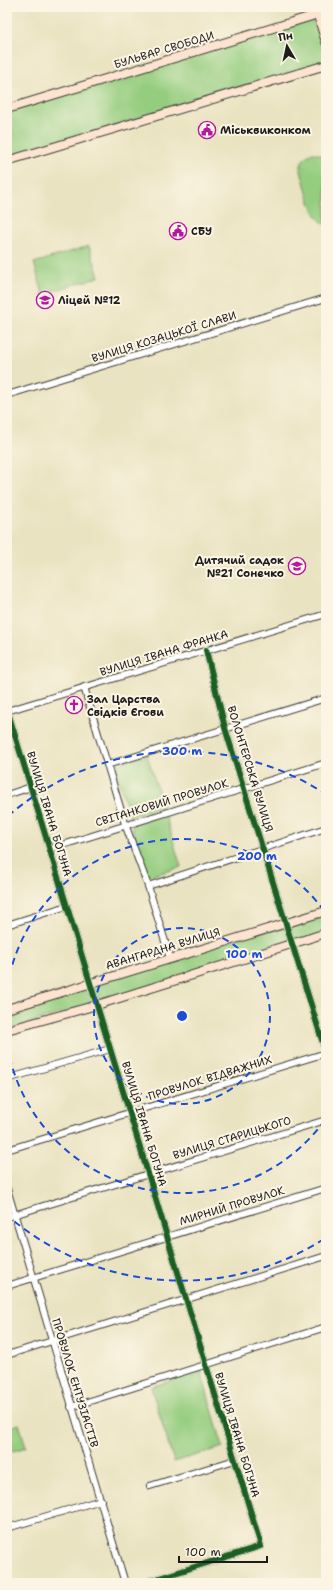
<svg xmlns="http://www.w3.org/2000/svg" width="333" height="1590" viewBox="0 0 333 1590" font-family="'Shantell Sans',sans-serif">
	<style>
		.green { fill: #95cd7f; stroke: #58744e }
		.lines { fill: none; stroke-linecap: round; stroke-linejoin: round }
		.street-casing { stroke: #3b3a35; stroke-width: 8 }
		.secondary-casing { stroke: #3b3a35; stroke-width: 10 }
		.street { stroke: #fff; stroke-width: 6 }
		.secondary { stroke: #fde4d1; stroke-width: 8 }
		.cycleway-casing { stroke: #fcf5e5; stroke-width: 8 }
		.cycleway { stroke: #1b5e20; stroke-width: 6 }
		.ring { fill: none; stroke: #1d4ed8; stroke-width: 2; stroke-dasharray: 7 5 }
		.labels { text-anchor: middle; dominant-baseline: central; stroke-width: 4; stroke-linejoin: round; paint-order: stroke }
		.street-label { font-size: 11px; fill: #1c1c1c; stroke: #fcf5e5 }
		.poi-label { font-size: 11px; font-weight: bold; fill: #1c1c1c; stroke: #fcf5e5; text-anchor: start }
		.centre { fill: #1d4ed8; stroke: #fcf5e5; stroke-width: 2 }
		.ring-label { font-size: 12px; text-anchor: middle; font-weight: bold; fill: #1d4ed8; stroke: #fcf5e5; stroke-width: 4; stroke-linejoin: round; paint-order: stroke }
	</style>
	<rect width="100%" height="100%" fill="#fcf5e5"/>
	<filter id="ink" filterUnits="userSpaceOnUse"><feTurbulence type="fractalNoise" baseFrequency=".025" numOctaves="2"/><feDisplacementMap in="SourceGraphic" scale="8" xChannelSelector="R" yChannelSelector="G"/><feConvolveMatrix kernelMatrix="1 2 1 2 8 2 1 2 1" color-interpolation-filters="sRGB"/></filter>
	<filter id="wash" filterUnits="userSpaceOnUse"><feTurbulence type="fractalNoise" baseFrequency=".012" numOctaves="4" result="noise"/><feDisplacementMap in="SourceGraphic" scale="16" xChannelSelector="R" yChannelSelector="G"/><feGaussianBlur stdDeviation="0.9" result="paint"/><feColorMatrix in="noise" values="0 0 0 0 0 0 0 0 0 0 0 0 0 0 0 0 0 1.4 0 .05"/><feComposite in="paint" operator="in"/></filter>
	<g filter="url(#wash)">
		<rect width="100%" height="100%" fill="#eae3c1"/>
		<g class="green">
			<polygon points="310,20 315,24 326,59 322,63 7,158 7,112"/>
			<path d="M 313,153 L 322,155 L 326,158 L 326,224 C 311,219 306,186 301,171 C 300,162 304,156 313,153 Z"/>
			<polygon points="89,246 99,277 43,294 34,263"/>
			<polygon points="147,755 163,806 130,817 114,765"/>
			<polygon points="165,814 181,867 147,877 131,824"/>
			<polygon points="326,911 326,933 7,1030 7,1009"/>
			<polygon points="201,1371 223,1447 174,1462 151,1387"/>
			<polygon points="19,1424 26,1447 7,1453 7,1428"/>
		</g>
	</g>
	<g filter="url(#ink)">
		<g class="lines">
			<defs>
				<g id="street">
					<polyline points="7,395 326,298"/>
					<polyline points="206,650 225,728 326,1053"/>
					<polyline points="84,687 125,824 148,886 170,958"/>
					<polyline points="7,709 261,1546 143,1583"/>
					<polyline points="7,711 326,614"/>
					<polyline points="107,765 326,698"/>
					<polyline points="7,795 31,787"/>
					<polyline points="50,849 326,763"/>
					<polyline points="148,886 326,828"/>
					<polyline points="7,925 67,906"/>
					<polyline points="7,1079 110,1049"/>
					<polyline points="7,1150 326,1053"/>
					<polyline points="7,1189 125,1583"/>
					<polyline points="7,1217 326,1120"/>
					<polyline points="7,1286 326,1188"/>
					<polyline points="7,1355 326,1256"/>
					<polyline points="71,1407 326,1327"/>
					<polyline points="150,1486 235,1460"/>
					<polyline points="7,1528 101,1500"/>
				</g>
				<g id="secondary">
					<polyline points="316,9 326,42"/>
					<polyline points="7,109 312,16 317,11 326,9"/>
					<polyline points="7,161 326,65"/>
					<polyline points="7,1009 326,911"/>
					<polyline points="7,1030 97,1005 326,933"/>
				</g>
			</defs>
			<use href="#street" class="street-casing"/>
			<use href="#secondary" class="secondary-casing"/>
			<use href="#street" class="street"/>
			<use href="#secondary" class="secondary"/>
			<defs>
				<g id="cycleway">
					<polyline points="206,650 225,728 326,1053"/>
					<polyline points="7,709 261,1546 143,1583"/>
				</g>
			</defs>
			<use href="#cycleway" class="cycleway-casing"/>
			<use href="#cycleway" class="cycleway"/>
		</g>
	</g>
	<g class="ring">
		<circle cx="182" cy="1016" r="88"/>
		<path d="M325 1120A177 177 0 0 1 7 1044M7 988A177 177 0 0 1 325 912"/>
		<path d="M324 1239A265 265 0 0 1 8 1216M8 816A265 265 0 0 1 324 793"/>
	</g>
	<defs>
		<symbol id="civic-ring" viewBox="-11 -11 22 22"><circle r="9.5" fill="#fcf5e5" stroke="#b5179e" stroke-width="1.5"/><path d="M-.6-6.5H3V-4.5H.6V-3L4-1V1h2V6H-6V1h2V-1L-.6-3ZM-1.2 2.5V6h2.4V2.5Z" fill="#b5179e"/></symbol>
		<symbol id="school-ring" viewBox="-11 -11 22 22"><circle r="9.5" fill="#fcf5e5" stroke="#b5179e" stroke-width="1.5"/><path d="M0-5L7-2L0 1L-7-2ZM-4 1L0 2.5L4 1V4Q0 6-4 4Z" fill="#b5179e"/></symbol>
		<symbol id="church-ring" viewBox="-11 -11 22 22"><circle r="9.5" fill="#fcf5e5" stroke="#b5179e" stroke-width="1.5"/><path d="M-1.2-6h2.4v3.5h3.3v2.4h-3.3V6h-2.4V-.1h-3.3v-2.4h3.3Z" fill="#b5179e"/></symbol>
	</defs>
	<g fill-rule="evenodd">
		<use href="#civic-ring" x="197" y="120" width="20" height="20"/>
		<use href="#civic-ring" x="168" y="221" width="20" height="20"/>
		<use href="#school-ring" x="35" y="290" width="20" height="20"/>
		<use href="#school-ring" x="287" y="556" width="20" height="20"/>
		<use href="#church-ring" x="64" y="695" width="20" height="20"/>
	</g>
	<g class="labels">
		<g class="street-label">
			<text transform="translate(164 50) rotate(-17)">БУЛЬВАР СВОБОДИ</text>
			<text transform="translate(164 337) rotate(-17)">ВУЛИЦЯ КОЗАЦЬКОЇ СЛАВИ</text>
			<text transform="translate(164 653) rotate(-17)">ВУЛИЦЯ ІВАНА ФРАНКА</text>
			<text transform="translate(250 769) rotate(73)">ВОЛОНТЕРСЬКА ВУЛИЦЯ</text>
			<text transform="translate(162 803) rotate(-17)">СВІТАНКОВИЙ ПРОВУЛОК</text>
			<text transform="translate(49 814) rotate(73)">ВУЛИЦЯ ІВАНА БОГУНА</text>
			<text transform="translate(163 949) rotate(-17)">АВАНГАРДНА ВУЛИЦЯ</text>
			<text transform="translate(210 1078) rotate(-17)">ПРОВУЛОК ВІДВАЖНИХ</text>
			<text transform="translate(144 1124) rotate(73)">ВУЛИЦЯ ІВАНА БОГУНА</text>
			<text transform="translate(232 1138) rotate(-17)">ВУЛИЦЯ СТАРИЦЬКОГО</text>
			<text transform="translate(232 1206) rotate(-17)">МИРНИЙ ПРОВУЛОК</text>
			<text transform="translate(75 1383) rotate(73)">ПРОВУЛОК ЕНТУЗІАСТІВ</text>
			<text transform="translate(237 1435) rotate(73)">ВУЛИЦЯ ІВАНА БОГУНА</text>
		</g>
		<g class="poi-label">
			<text x="220" y="130">Міськвиконком</text>
			<text x="191" y="231">СБУ</text>
			<text x="58" y="300">Ліцей №12</text>
			<text x="284" y="560" text-anchor="end">Дитячий садок<tspan x="284" dy="13">№21 Сонечко</tspan></text>
			<text x="87" y="699">Зал Царства<tspan x="87" dy="13">Свідків Єгови</tspan></text>
		</g>
	</g>
	<circle cx="182" cy="1016" r="6" class="centre"/>
	<g class="ring-label">
		<text x="182" y="755">300 m</text>
		<text x="257" y="860">200 m</text>
		<text x="244" y="958">100 m</text>
	</g>
	<rect width="333" height="1590" fill="none" stroke="#fcf5e5" stroke-width="24"/>
	<g transform="translate(287 46) rotate(351)" stroke="#fcf5e5" stroke-width="3" paint-order="stroke">
	<path d="M0-3L7 15L0 10L-7 15Z" fill="#1c1c1c"/>
	<text y="-6" font-size="11" font-weight="bold" text-anchor="middle" fill="#1c1c1c">Пн</text>
	</g>
	<path d="M179 1556v6h88v-6" fill="none" stroke="#1c1c1c" stroke-width="2"/>
	<text x="185" y="1556" font-size="12" fill="#1c1c1c" stroke="#fcf5e5" stroke-width="3" paint-order="stroke">100 m</text>
</svg>
